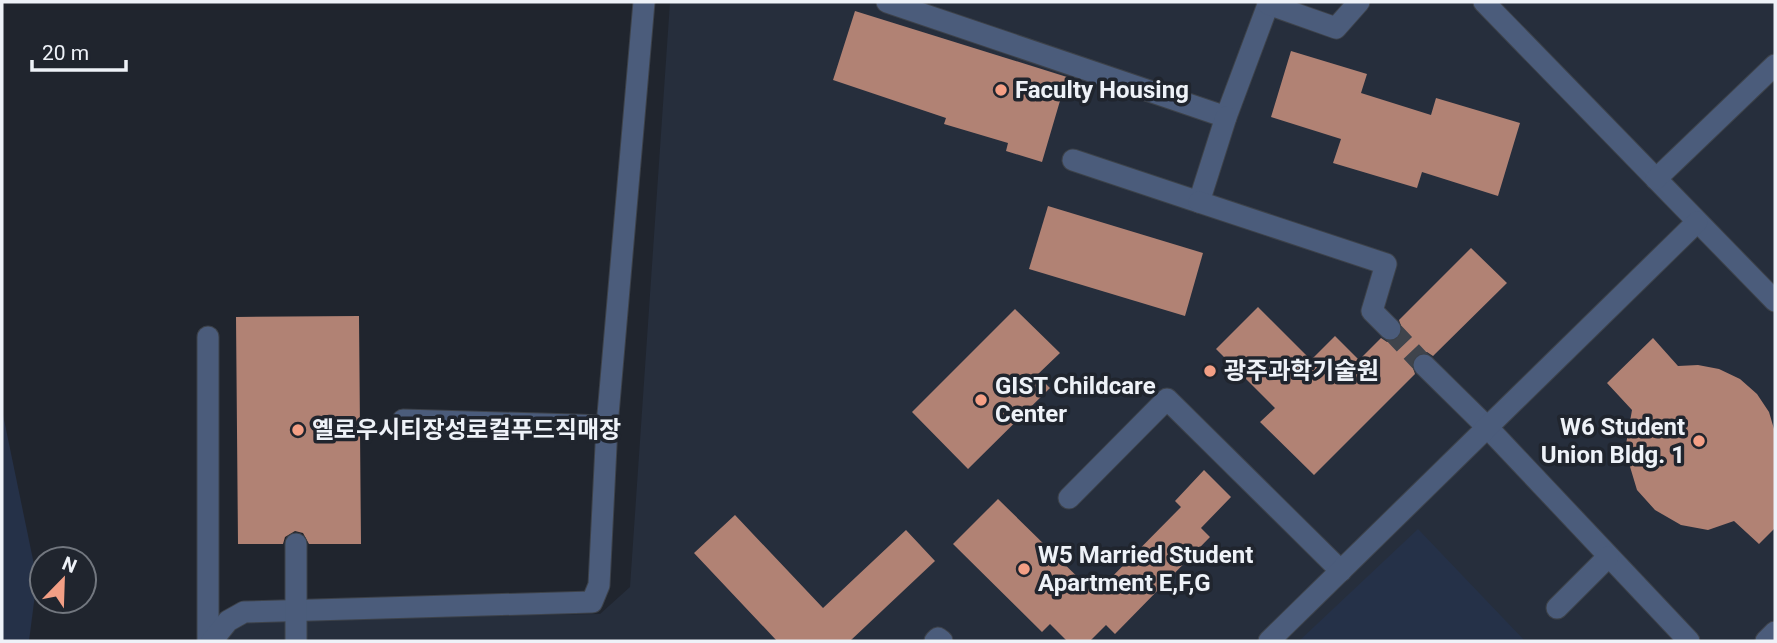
<svg xmlns="http://www.w3.org/2000/svg" width="1777" height="643" viewBox="0 0 1777 643" font-family="Roboto,'Noto Sans KR',sans-serif">
	<style>
		.built { fill: #262e3c }
		.green { fill: #253148 }
		.building { fill: #b18274 }
		.lines { fill: none; stroke-linecap: round; stroke-linejoin: round }
		.minor-tunnel { stroke: #3f444c; stroke-width: 21; stroke-dasharray: 21 10; stroke-linecap: butt }
		.minor-casing { stroke: #3d424a; stroke-width: 23 }
		.minor { stroke: #4b5c7b; stroke-width: 21 }
		.poi-dot { fill: #f39f85; stroke: #20252e; stroke-width: 2.5 }
		.labels { text-anchor: middle; dominant-baseline: central; stroke-width: 7; stroke-linejoin: round; paint-order: stroke }
		.poi-label { font-size: 24px; font-weight: bold; fill: #eef2f8; stroke: #20252e; text-anchor: start }
	</style>
	<rect width="100%" height="100%" fill="#20252e"/>
	<polygon class="built" points="670,2 1775,2 1775,641 226,641 243,619 600,614 630,587"/>
	<g class="green">
		<polygon points="2,410 37,579 29,641 2,641"/>
		<polygon points="1418,529 1525,641 1299,641"/>
	</g>
	<g class="building">
		<polygon points="855,11 1067,77 1042,162 1006,151 1008,143 944,124 946,118 833,80"/>
		<polygon points="1291,51 1367,74 1361,93 1431,115 1436,98 1520,123 1498,196 1422,172 1417,188 1333,163 1341,139 1271,117"/>
		<polygon points="1048,206 1203,253 1185,316 1029,269"/>
		<polygon points="1471,248 1507,283 1433,356 1427,352 1415,355 1411,362 1415,374 1314,475 1260,422 1275,408 1216,349 1258,307 1311,360 1335,336 1359,360 1381,338 1387,342 1399,339 1403,332 1399,320"/>
		<polygon points="1015,309 1060,353 1037,375 1050,388 968,469 912,412"/>
		<polygon points="359,316 361,544 309,544 303,533 295,531 285,537 283,544 238,544 236,317"/>
		<polygon points="1653,338 1678,366 1698,365 1719,369 1740,379 1757,394 1769,412 1774,429 1775,528 1759,544 1734,521 1708,530 1681,525 1655,510 1637,490 1625,450 1632,410 1607,383"/>
		<polygon points="1204,470 1231,497 1201,528 1210,537 1115,634 1106,625 1090,641 1067,641 1050,624 1042,632 953,544 998,499 1095,594 1181,507 1175,501"/>
		<polygon points="735,515 823,608 906,530 935,561 850,641 777,641 694,553"/>
	</g>
	<g class="lines">
		<polyline class="minor-tunnel" points="1390,329 1424,365"/>
		<defs>
			<g id="minor">
				<polyline points="887,2 1226,117 1269,2"/>
				<polyline points="1484,2 1775,301"/>
				<polyline points="1268,4 1336,28 1359,2"/>
				<polyline points="1073,160 1199,202 1226,117"/>
				<polyline points="1656,179 1775,65"/>
				<polyline points="1199,202 1386,264 1372,311 1390,329"/>
				<polyline points="208,337 208,641"/>
				<polyline points="1424,365 1488,428 1689,641"/>
				<polyline points="403,420 607,426"/>
				<polyline points="1069,498 1167,399 1341,571"/>
				<polyline points="1557,608 1608,557"/>
				<polyline points="212,641 228,621 244,612 592,602 599,585 607,426 644,2"/>
				<polyline points="296,641 296,544"/>
				<polyline points="935,641 938,638 942,641"/>
				<polyline points="1269,641 1697,222"/>
				<polyline points="1766,641 1775,632"/>
			</g>
		</defs>
		<use href="#minor" class="minor-casing"/>
		<use href="#minor" class="minor"/>
	</g>
	<g class="poi-dot">
		<circle cx="1001" cy="90" r="7"/>
		<circle cx="1210" cy="371" r="7"/>
		<circle cx="981" cy="400" r="7"/>
		<circle cx="298" cy="430" r="7"/>
		<circle cx="1699" cy="441" r="7"/>
		<circle cx="1024" cy="569" r="7"/>
	</g>
	<g class="labels">
		<g class="poi-label">
			<text x="1015" y="90">Faculty Housing</text>
			<text x="1224" y="371">광주과학기술원</text>
			<text x="995" y="386">GIST Childcare<tspan x="995" dy="28">Center</tspan></text>
			<text x="1685" y="427" text-anchor="end">W6 Student<tspan x="1685" dy="28">Union Bldg. 1</tspan></text>
			<text x="312" y="430">옐로우시티장성로컬푸드직매장</text>
			<text x="1038" y="555">W5 Married Student<tspan x="1038" dy="28">Apartment E,F,G</tspan></text>
		</g>
	</g>
	<rect width="1777" height="643" fill="none" stroke="#eef2f8" stroke-width="7"/>
	<g transform="translate(63 580) rotate(23)"><circle r="33" fill="#20252e" stroke="#72777f" stroke-width="2"/>
	<path d="M0-5L12 26L0 18L-12 26Z" fill="#f39f85"/>
	<text y="-10" font-size="19" font-weight="bold" text-anchor="middle" fill="#eef2f8">N</text>
	</g>
	<path d="M32 60v10h94v-10" fill="none" stroke="#eef2f8" stroke-width="3.5"/>
	<text x="42" y="60" font-size="21" fill="#eef2f8" stroke="#20252e" stroke-width="5" paint-order="stroke">20 m</text>
</svg>
